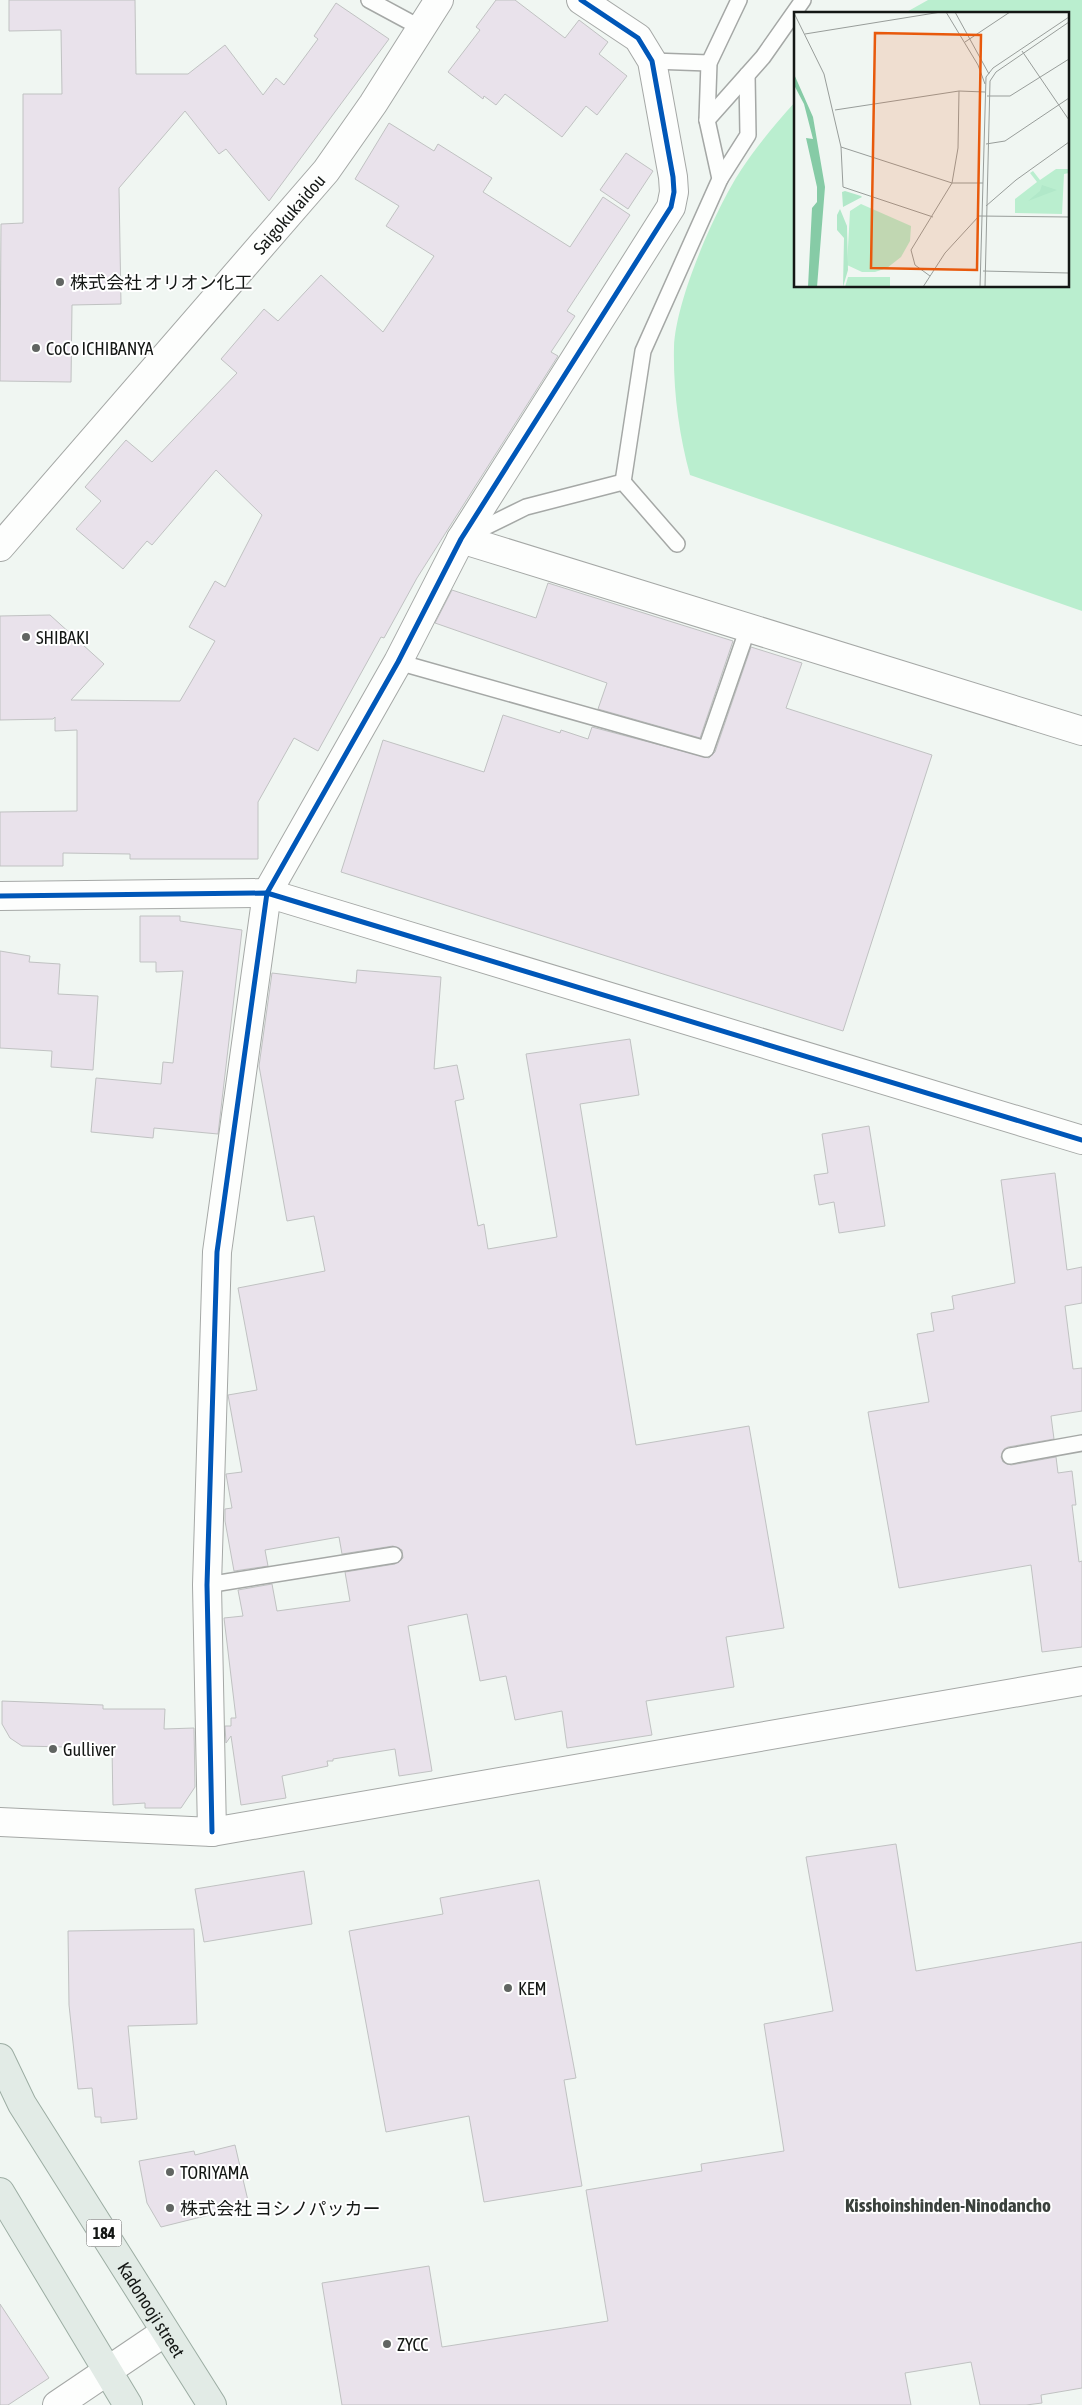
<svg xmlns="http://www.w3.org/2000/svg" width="1082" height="2405" viewBox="0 0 1082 2405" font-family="'Asap Condensed','Noto Sans JP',sans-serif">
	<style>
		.green { fill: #baeecf }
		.building { fill: #e9e2eb; stroke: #c0c2c2 }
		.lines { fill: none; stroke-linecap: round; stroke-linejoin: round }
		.service-casing { stroke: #a5a8a6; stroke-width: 18 }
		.minor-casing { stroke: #a5a8a6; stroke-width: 30 }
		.primary-casing { stroke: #9cada3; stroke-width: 30 }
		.service { stroke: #fdfefd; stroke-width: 15 }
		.minor { stroke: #fdfefd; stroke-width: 28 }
		.primary { stroke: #e2ebe6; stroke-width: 28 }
		.cycleway-casing { stroke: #fff; stroke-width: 8 }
		.cycleway { stroke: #0057b8; stroke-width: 5 }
		.poi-dot { fill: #616562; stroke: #fff; stroke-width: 2 }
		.labels { text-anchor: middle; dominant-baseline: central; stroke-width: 4; stroke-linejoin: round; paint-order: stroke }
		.shield { fill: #fff; stroke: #5a5d5b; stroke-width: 1 }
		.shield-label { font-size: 16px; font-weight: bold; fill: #141715 }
		.street-label { font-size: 18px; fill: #141715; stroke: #fff }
		.poi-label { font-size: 18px; fill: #141715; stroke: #fff; text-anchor: start }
		.neighbourhood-label { font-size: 19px; font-weight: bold; fill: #3a413c; stroke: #fff }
		.inset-road { fill: none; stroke: #989d9a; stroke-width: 1 }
		.view { fill: #e8590c; fill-opacity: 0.15; stroke: #e8590c; stroke-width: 2.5 }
		.inset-edge { fill: none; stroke: #141715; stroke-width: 2.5 }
	</style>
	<rect width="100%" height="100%" fill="#f0f6f2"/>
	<path class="green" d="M 928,0 L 1082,0 L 1082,611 L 690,475 C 679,435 673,390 674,347 C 676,299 715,210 741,170 C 757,146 776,123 796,101 L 796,286 L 1068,286 L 1068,14 L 903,14 Z"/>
	<g class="building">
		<polygon points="9,0 135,0 136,74 188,74 225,45 263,95 276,78 284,85 318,39 314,36 336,3 389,39 269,201 226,149 219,154 185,111 119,188 121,304 72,305 71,382 0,381 1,224 23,223 23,94 62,94 61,30 9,31"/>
		<polygon points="496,0 515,0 565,38 579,20 608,42 599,54 627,76 597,115 586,106 562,137 505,94 496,105 484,96 483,99 448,72 480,30 476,27"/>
		<polygon points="389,123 434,151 438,144 492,178 483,192 570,247 603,197 630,215 567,311 575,316 551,352 558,356 417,578 384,638 381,637 318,751 294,738 258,802 258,859 130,859 130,854 63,853 63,866 0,866 0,812 77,811 77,730 55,731 55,717 53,719 0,720 0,616 50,615 104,664 71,700 180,701 215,641 189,627 215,581 225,587 262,515 216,470 152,545 147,541 123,569 76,529 101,501 85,487 126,440 152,462 237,373 221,359 264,309 278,321 321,275 383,332 434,256 386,226 399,206 355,179"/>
		<polygon points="626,153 653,171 628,209 600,190"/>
		<polygon points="548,583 733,641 700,738 598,709 607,683 435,623 452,590 536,618"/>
		<polygon points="751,647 802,663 786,708 932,755 843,1031 341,872 383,740 484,772 503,715 560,733 561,730 588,739 592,727 709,758 715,752"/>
		<polygon points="140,916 180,916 180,921 242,930 218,1134 154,1128 153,1138 91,1132 96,1078 161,1084 163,1062 173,1063 183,971 156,972 156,962 140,962"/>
		<polygon points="0,951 30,956 29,962 60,964 58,994 98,996 93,1070 51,1067 52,1051 0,1048"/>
		<polygon points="357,970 441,977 434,1069 457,1065 464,1099 455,1101 478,1226 484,1224 488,1249 557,1237 526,1054 630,1039 639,1095 580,1104 636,1445 749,1426 784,1628 726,1637 734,1687 646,1701 652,1735 567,1748 562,1711 515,1720 506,1676 480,1681 467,1614 408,1626 432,1771 399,1776 395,1749 333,1759 333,1761 327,1761 328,1766 282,1776 286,1798 241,1805 231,1736 226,1743 225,1726 231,1726 231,1718 236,1718 224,1618 243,1616 238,1590 272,1584 277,1611 350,1601 345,1572 395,1564 403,1558 402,1550 393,1546 342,1554 339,1537 265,1550 268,1566 234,1571 225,1521 225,1509 232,1508 226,1474 242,1472 228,1395 257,1390 238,1288 325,1271 314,1216 287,1221 259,1066 272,973 356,983"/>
		<polygon points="869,1126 885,1226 839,1233 834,1202 819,1205 814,1175 828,1173 822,1134"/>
		<polygon points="1055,1173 1067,1270 1082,1267 1082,1303 1065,1306 1073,1369 1082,1368 1082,1411 1051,1416 1054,1439 1008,1447 1004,1449 1001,1457 1003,1462 1011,1465 1056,1457 1058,1473 1072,1471 1076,1505 1072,1505 1079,1562 1082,1561 1082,1647 1042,1652 1031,1565 899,1588 868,1412 929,1402 917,1334 934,1331 931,1313 954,1309 952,1296 1015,1283 1001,1180"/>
		<polygon points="2,1701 103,1705 103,1709 165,1709 164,1729 194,1728 195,1787 181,1808 145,1808 145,1803 113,1805 112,1748 22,1746 10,1738 2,1724"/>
		<polygon points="896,1844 916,1971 1082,1942 1082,2388 1041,2395 1042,2403 1026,2405 980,2405 971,2362 905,2373 911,2405 342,2405 322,2283 429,2266 442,2347 608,2321 586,2190 702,2171 701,2164 784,2151 764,2024 833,2011 806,1857"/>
		<polygon points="304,1871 312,1924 204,1942 195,1889"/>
		<polygon points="539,1880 576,2078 564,2080 582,2186 484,2202 469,2116 386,2132 349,1931 443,1914 440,1898"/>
		<polygon points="194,1929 197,2024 128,2026 137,2119 101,2123 101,2117 95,2117 92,2088 78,2089 69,2005 68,1931"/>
		<polygon points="235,2145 249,2205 161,2227 147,2203 139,2161 194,2151 195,2155"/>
		<polygon points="0,2304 49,2378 8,2405 0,2405"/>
	</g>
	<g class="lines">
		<defs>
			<g id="service">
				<polyline points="369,0 421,28"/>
				<polyline points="652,61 709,63"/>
				<polyline points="707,120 763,57 803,0"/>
				<polyline points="720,179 748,135 747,75"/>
				<polyline points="623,482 643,351 720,179 707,120 709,63 739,0"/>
				<polyline points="467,536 526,507 623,482 677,544"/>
				<polyline points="398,662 706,749 748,628"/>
				<polyline points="1010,1456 1082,1443"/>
				<polyline points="207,1585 394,1555"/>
			</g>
			<g id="minor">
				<polyline points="461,539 1082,731"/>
				<path id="s1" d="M 0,547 L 326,171 L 373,104 L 439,0"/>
				<polyline points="0,896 267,893 1082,1140"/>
				<polyline points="0,1822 212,1832 1082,1681"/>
				<polyline points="212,1832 207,1585 217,1252 267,893 398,662 461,539 671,207 674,192 673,177 652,61 638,38 581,0"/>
				<polyline points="57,2405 165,2332"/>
			</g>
			<g id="primary">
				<path id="s2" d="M 0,2058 L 22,2104 L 212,2405"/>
				<polyline points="0,2192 128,2405"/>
			</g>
		</defs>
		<use href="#service" class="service-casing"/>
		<use href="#minor" class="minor-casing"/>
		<use href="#primary" class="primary-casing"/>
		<use href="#service" class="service"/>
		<use href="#minor" class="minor"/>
		<use href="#primary" class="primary"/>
		<defs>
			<g id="cycleway">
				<polyline points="0,896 267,893 1082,1140"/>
				<polyline points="212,1832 207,1585 217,1252 267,893 398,662 461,539 671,207 674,192 673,177 652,61 638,38 581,0"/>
			</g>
		</defs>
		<use href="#cycleway" class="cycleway-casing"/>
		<use href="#cycleway" class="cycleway"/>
	</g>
	<g class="poi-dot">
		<circle cx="60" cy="282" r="5"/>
		<circle cx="36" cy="348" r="5"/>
		<circle cx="26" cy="637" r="5"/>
		<circle cx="53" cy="1749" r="5"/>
		<circle cx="508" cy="1988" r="5"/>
		<circle cx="170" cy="2172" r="5"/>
		<circle cx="170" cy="2208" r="5"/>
		<circle cx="387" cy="2344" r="5"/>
	</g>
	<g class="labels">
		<rect class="shield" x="86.5" y="2219.5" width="35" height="27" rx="4"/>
		<g class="shield-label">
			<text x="104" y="2233">184</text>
		</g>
		<g class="street-label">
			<text stroke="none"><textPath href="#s1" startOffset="441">Saigokukaidou</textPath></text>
			<text stroke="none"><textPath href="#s2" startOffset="294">Kadonooji street</textPath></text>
		</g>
		<g class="poi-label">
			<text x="70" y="282">株式会社 オリオン化工</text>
			<text x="46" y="348">CoCo ICHIBANYA</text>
			<text x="36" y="637">SHIBAKI</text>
			<text x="63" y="1749">Gulliver</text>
			<text x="518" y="1988">KEM</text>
			<text x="180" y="2172">TORIYAMA</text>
			<text x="180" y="2208">株式会社 ヨシノパッカー</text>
			<text x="397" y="2344">ZYCC</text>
		</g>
		<g class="neighbourhood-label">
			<text x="948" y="2205">Kisshoinshinden-Ninodancho</text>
		</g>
	</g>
	<g transform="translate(794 12)">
		<rect width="275" height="275" fill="#f0f6f2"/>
		<path d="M 262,157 L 275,157 L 275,161 L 270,162 L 268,202 L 221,201 L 221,187 L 243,170 L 236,161 L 239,159 L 246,168 ZM 67,192 L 117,214 L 116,229 L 107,245 L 93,256 L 81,260 L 68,260 L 53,253 L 56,199 ZM 54,265 L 96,265 L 96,275 L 51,275 Z" fill="#baeecf"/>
		<path d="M 248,173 L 263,178 L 234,189 L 246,179 ZM 51,179 L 67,184 L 68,185 L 49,195 L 48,180 ZM 46,197 L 53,214 L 54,258 L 49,275 L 50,226 L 43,218 L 43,203 Z" fill="#b1e8c9"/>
		<path d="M 0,62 L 19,105 L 31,175 L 23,275 L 14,275 L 18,196 L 23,190 L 23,175 L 12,126 L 19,127 L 10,92 L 0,73 Z" fill="#86cba6"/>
		<path class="inset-road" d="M 152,0 L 184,53 L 191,72M 161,0 L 195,62M 0,1 L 30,62 L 47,135 L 158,171 L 189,171M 11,22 L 147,0M 171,30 L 216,0M 228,39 L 275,108M 193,84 L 216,84 L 275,47M 41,98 L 165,79 L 191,80M 192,132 L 211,129 L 275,86M 47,135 L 49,175 L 139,205M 192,194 L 222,168 L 275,130M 189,259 L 275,261M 136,264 L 121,253 L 117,238 L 158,171 L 164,136 L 165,79M 129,275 L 151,241 L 185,204 L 275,205M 186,275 L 192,65 L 199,56 L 275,5M 191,275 L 196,69 L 202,60 L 275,10"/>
		<path class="view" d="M 81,21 L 187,23 L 183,258 L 77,256 Z"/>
		<rect width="275" height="275" class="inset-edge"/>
	</g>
</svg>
